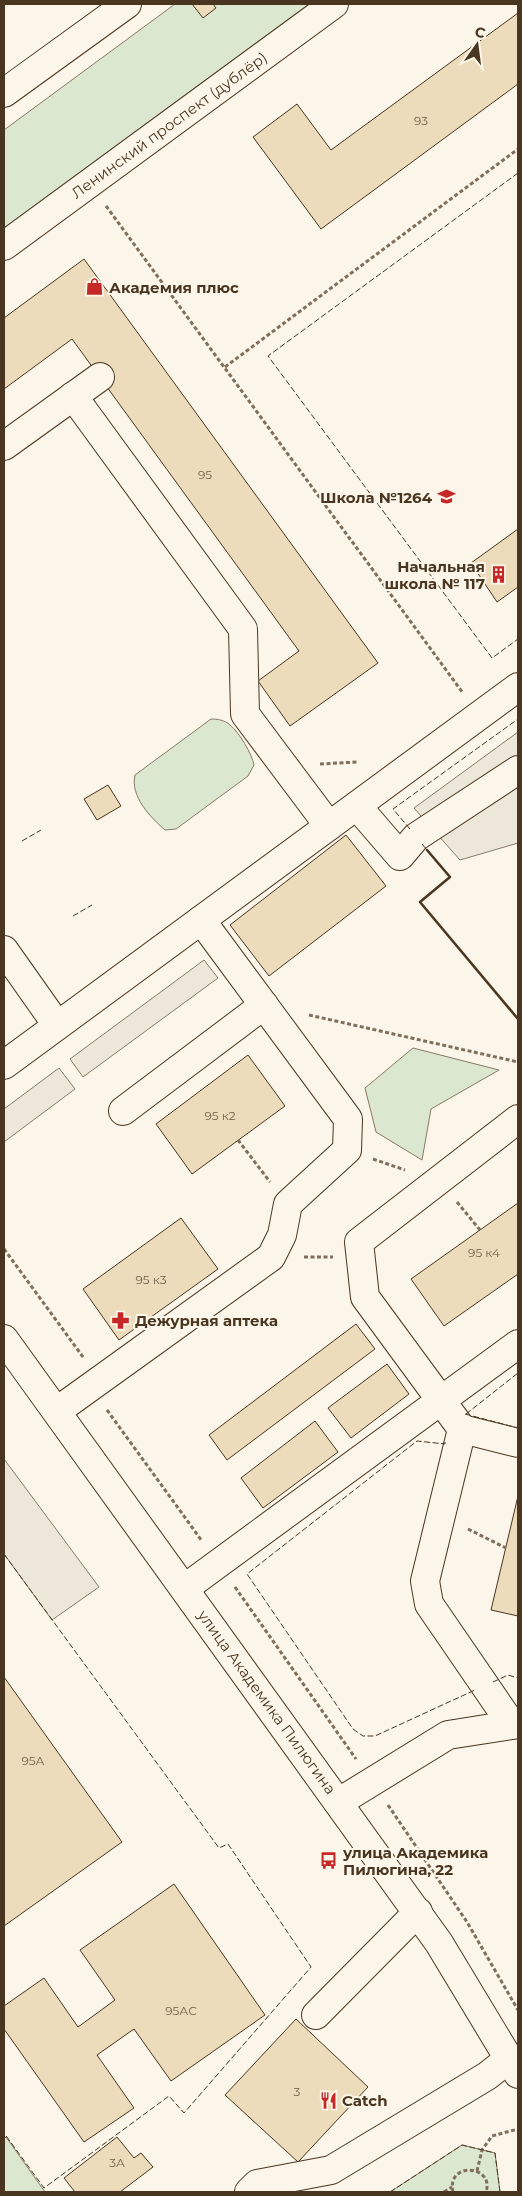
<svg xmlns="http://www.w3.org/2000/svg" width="522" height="2196" viewBox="0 0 522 2196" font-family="Montserrat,sans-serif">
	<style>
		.green { fill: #dce7d0; stroke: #887966 }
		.parking { fill: #ede7d9; stroke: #887966 }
		.building { fill: #ecdcbc; stroke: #4a3520 }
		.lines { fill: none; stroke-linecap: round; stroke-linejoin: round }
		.minor-casing { stroke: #4a3520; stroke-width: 30 }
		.major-casing { stroke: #4a3520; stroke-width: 30 }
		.path { stroke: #7f6f5c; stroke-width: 3; stroke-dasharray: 4 2.5; stroke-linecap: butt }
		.minor { stroke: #fbf6e9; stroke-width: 28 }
		.major { stroke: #fbf6e9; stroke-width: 28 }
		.fence { stroke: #4a3520; stroke-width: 1; stroke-dasharray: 6 2.5; stroke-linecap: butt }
		.wall { stroke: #4a3520; stroke-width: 2.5 }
		.labels { text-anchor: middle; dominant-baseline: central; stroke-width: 4; stroke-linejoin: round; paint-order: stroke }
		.number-label { font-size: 12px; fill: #725f47 }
		.street-label { font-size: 15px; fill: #4a3520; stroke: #fbf6e9 }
		.poi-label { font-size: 15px; font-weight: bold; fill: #4a3520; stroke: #fbf6e9; text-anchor: start }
	</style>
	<rect width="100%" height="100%" fill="#fbf6e9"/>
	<g class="green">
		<polygon points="175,4 309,4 4,228 4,130"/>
		<path d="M 211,719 C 217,719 225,720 230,725 C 239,732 252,754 254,765 L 248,776 L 176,829 L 165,830 C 150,817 130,796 135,775 Z"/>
		<polygon points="413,1048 499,1070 431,1109 422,1160 376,1132 365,1088"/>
		<polygon points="6,2137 45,2192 4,2192 4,2139"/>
		<polygon points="462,2145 495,2153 500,2192 390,2192"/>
	</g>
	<g class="parking">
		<polygon points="518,732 518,843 460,860 414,808"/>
		<polygon points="204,960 218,978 83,1077 70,1059"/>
		<polygon points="59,1068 75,1089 4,1142 4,1109"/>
		<polygon points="4,1459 99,1587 52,1620 4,1554"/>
	</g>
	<g class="building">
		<polygon points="192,4 213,4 216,8 203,18"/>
		<polygon points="518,13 518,84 321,229 253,137 297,104 331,150"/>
		<polygon points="84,259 378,663 290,726 258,681 299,651 72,339 4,389 4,318"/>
		<polygon points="518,529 518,587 497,602 471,563"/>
		<polygon points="108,785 121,806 97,820 84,799"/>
		<polygon points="346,835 386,886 269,976 230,925"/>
		<polygon points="248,1055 285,1106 192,1174 156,1124"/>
		<polygon points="518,1203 518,1274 444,1326 411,1279"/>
		<polygon points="181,1218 218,1269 119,1340 83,1289"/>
		<polygon points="356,1324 375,1349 227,1460 209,1435"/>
		<polygon points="387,1364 409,1394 351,1438 328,1408"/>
		<polygon points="315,1421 338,1452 263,1508 241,1478"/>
		<polygon points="518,1496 518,1616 491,1610"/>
		<polygon points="4,1677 122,1842 4,1926"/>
		<polygon points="174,1884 265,2015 171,2081 134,2029 97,2055 134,2108 84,2142 4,2029 4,2006 44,1978 78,2027 115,2000 80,1950"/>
		<polygon points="296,2019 368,2087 298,2162 225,2095"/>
		<polygon points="117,2137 134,2158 141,2153 153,2167 120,2192 75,2192 64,2178"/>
	</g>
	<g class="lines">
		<defs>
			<g id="minor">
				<polyline points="4,246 334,4"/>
				<polyline points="73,396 243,629 245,714 329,826"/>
				<polyline points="4,446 100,377"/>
				<polyline points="357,806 400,856 416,837 518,770"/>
				<polyline points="4,950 57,1025"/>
				<polyline points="4,1065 518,687"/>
				<polyline points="123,1111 264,1005"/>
				<polyline points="4,1339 439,1943 518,2074"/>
				<polyline points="57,1411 271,1257 282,1235 288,1204 347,1150 348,1119 201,920"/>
				<polyline points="462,1429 518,1443"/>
				<polyline points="185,1588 518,1344"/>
				<polyline points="512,1725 429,1604 425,1581 462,1429 365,1297 359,1242 518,1119"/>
				<polyline points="339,1802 448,1735 518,1724"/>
				<polyline points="316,2015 418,1912"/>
				<polyline points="249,2192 257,2184 331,2170 487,2076 510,2058"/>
			</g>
			<polyline id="major" points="4,93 127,4"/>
		</defs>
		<use href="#minor" class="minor-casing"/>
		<use href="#major" class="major-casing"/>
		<g class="path">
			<polyline points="106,206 463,693"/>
			<polyline points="225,367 518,149"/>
			<polyline points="320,764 357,762"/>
			<polyline points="309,1015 518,1062"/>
			<polyline points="238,1140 270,1182"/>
			<polyline points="373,1159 405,1170"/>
			<polyline points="457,1202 480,1230"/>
			<polyline points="4,1249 83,1357"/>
			<polyline points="304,1257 333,1257"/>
			<polyline points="107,1410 202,1541"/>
			<polyline points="468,1529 506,1548"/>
			<polyline points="235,1587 356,1759"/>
			<polyline points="388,1805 467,1922 518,2010"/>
			<polyline points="477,2171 482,2150 492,2136 518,2129"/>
			<polyline points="444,2192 452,2187"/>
			<path d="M 453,2192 C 446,2161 495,2165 486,2192"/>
		</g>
		<use href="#minor" class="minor"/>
		<use href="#major" class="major"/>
		<g class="fence">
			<polyline points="518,173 268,356 492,658 518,639"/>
			<polyline points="410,829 393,809 518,719"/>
			<polyline points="22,841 41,830"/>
			<polyline points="422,844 427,850"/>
			<polyline points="73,916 92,905"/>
			<polyline points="465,1414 518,1428"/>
			<polyline points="466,1414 518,1373"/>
			<polyline points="445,1442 445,1444 417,1441 247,1574 353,1729 363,1736 375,1736 475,1690"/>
			<polyline points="4,1554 219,1848 228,1844 311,1967 184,2113 169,2096 44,2188 4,2133"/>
			<polyline points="493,1682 508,1675 518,1678"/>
			<polyline points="390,2192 462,2145 495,2153 500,2192"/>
		</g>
		<polyline class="wall" points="427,850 450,877 420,902 518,1019"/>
	</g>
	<defs>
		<symbol id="shop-bare" viewBox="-9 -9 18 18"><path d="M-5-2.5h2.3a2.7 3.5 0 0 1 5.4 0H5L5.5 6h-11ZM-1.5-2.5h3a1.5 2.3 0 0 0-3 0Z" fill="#c62828" stroke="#fbf6e9" stroke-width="2.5" paint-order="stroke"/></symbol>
		<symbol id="school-bare" viewBox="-9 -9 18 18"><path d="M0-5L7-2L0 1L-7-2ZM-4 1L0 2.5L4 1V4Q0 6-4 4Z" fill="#c62828" stroke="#fbf6e9" stroke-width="2.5" paint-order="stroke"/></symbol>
		<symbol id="building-bare" viewBox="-9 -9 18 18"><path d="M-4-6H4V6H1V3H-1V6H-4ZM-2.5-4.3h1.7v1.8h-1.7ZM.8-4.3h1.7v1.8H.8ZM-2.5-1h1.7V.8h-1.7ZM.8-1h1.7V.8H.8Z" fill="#c62828" stroke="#fbf6e9" stroke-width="2.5" paint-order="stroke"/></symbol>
		<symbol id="pharmacy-bare" viewBox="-9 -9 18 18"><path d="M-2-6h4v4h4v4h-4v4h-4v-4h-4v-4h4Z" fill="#c62828" stroke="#fbf6e9" stroke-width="2.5" paint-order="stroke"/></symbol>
		<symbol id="bus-bare" viewBox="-9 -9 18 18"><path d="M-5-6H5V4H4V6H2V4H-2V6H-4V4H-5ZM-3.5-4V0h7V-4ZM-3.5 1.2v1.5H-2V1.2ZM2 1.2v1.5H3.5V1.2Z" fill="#c62828" stroke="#fbf6e9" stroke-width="2.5" paint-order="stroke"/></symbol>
		<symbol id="restaurant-bare" viewBox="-9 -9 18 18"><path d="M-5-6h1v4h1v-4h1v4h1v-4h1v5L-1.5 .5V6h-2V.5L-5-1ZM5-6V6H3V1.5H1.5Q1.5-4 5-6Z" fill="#c62828" stroke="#fbf6e9" stroke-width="2.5" paint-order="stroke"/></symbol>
	</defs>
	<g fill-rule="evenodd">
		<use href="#shop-bare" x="82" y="274" width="25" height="25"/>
		<use href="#school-bare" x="434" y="484" width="25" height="25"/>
		<use href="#building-bare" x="486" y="562" width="25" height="25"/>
		<use href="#pharmacy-bare" x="108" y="1308" width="25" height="25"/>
		<use href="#bus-bare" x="316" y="1848" width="25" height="25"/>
		<use href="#restaurant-bare" x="316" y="2088" width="25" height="25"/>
	</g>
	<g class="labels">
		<g class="number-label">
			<text x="421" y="120">93</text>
			<text x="205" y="474">95</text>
			<text x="220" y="1115">95 к2</text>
			<text x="484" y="1252">95 к4</text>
			<text x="151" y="1279">95 к3</text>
			<text x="33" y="1760">95А</text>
			<text x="181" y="2010">95АС</text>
			<text x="297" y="2091">3</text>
			<text x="117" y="2162">3А</text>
		</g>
		<g class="street-label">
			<text transform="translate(169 125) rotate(-36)">Ленинский проспект (дублёр)</text>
			<text transform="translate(267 1702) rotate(54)">улица Академика Пилюгина</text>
		</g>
		<g class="poi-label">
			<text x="109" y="287">Академия плюс</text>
			<text x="432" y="497" text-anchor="end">Школа №1264</text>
			<text x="485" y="566" text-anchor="end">Начальная<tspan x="485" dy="17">школа № 117</tspan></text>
			<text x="135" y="1320">Дежурная аптека</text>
			<text x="343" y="1852">улица Академика<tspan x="343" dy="17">Пилюгина, 22</tspan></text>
			<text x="342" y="2100">Catch</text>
		</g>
	</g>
	<rect width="522" height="2196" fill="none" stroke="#4a3520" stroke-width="10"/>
	<g transform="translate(477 45) rotate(14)" stroke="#fbf6e9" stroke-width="4" paint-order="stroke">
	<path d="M0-4L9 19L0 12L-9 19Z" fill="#4a3520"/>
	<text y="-8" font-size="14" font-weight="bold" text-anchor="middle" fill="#4a3520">С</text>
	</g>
</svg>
